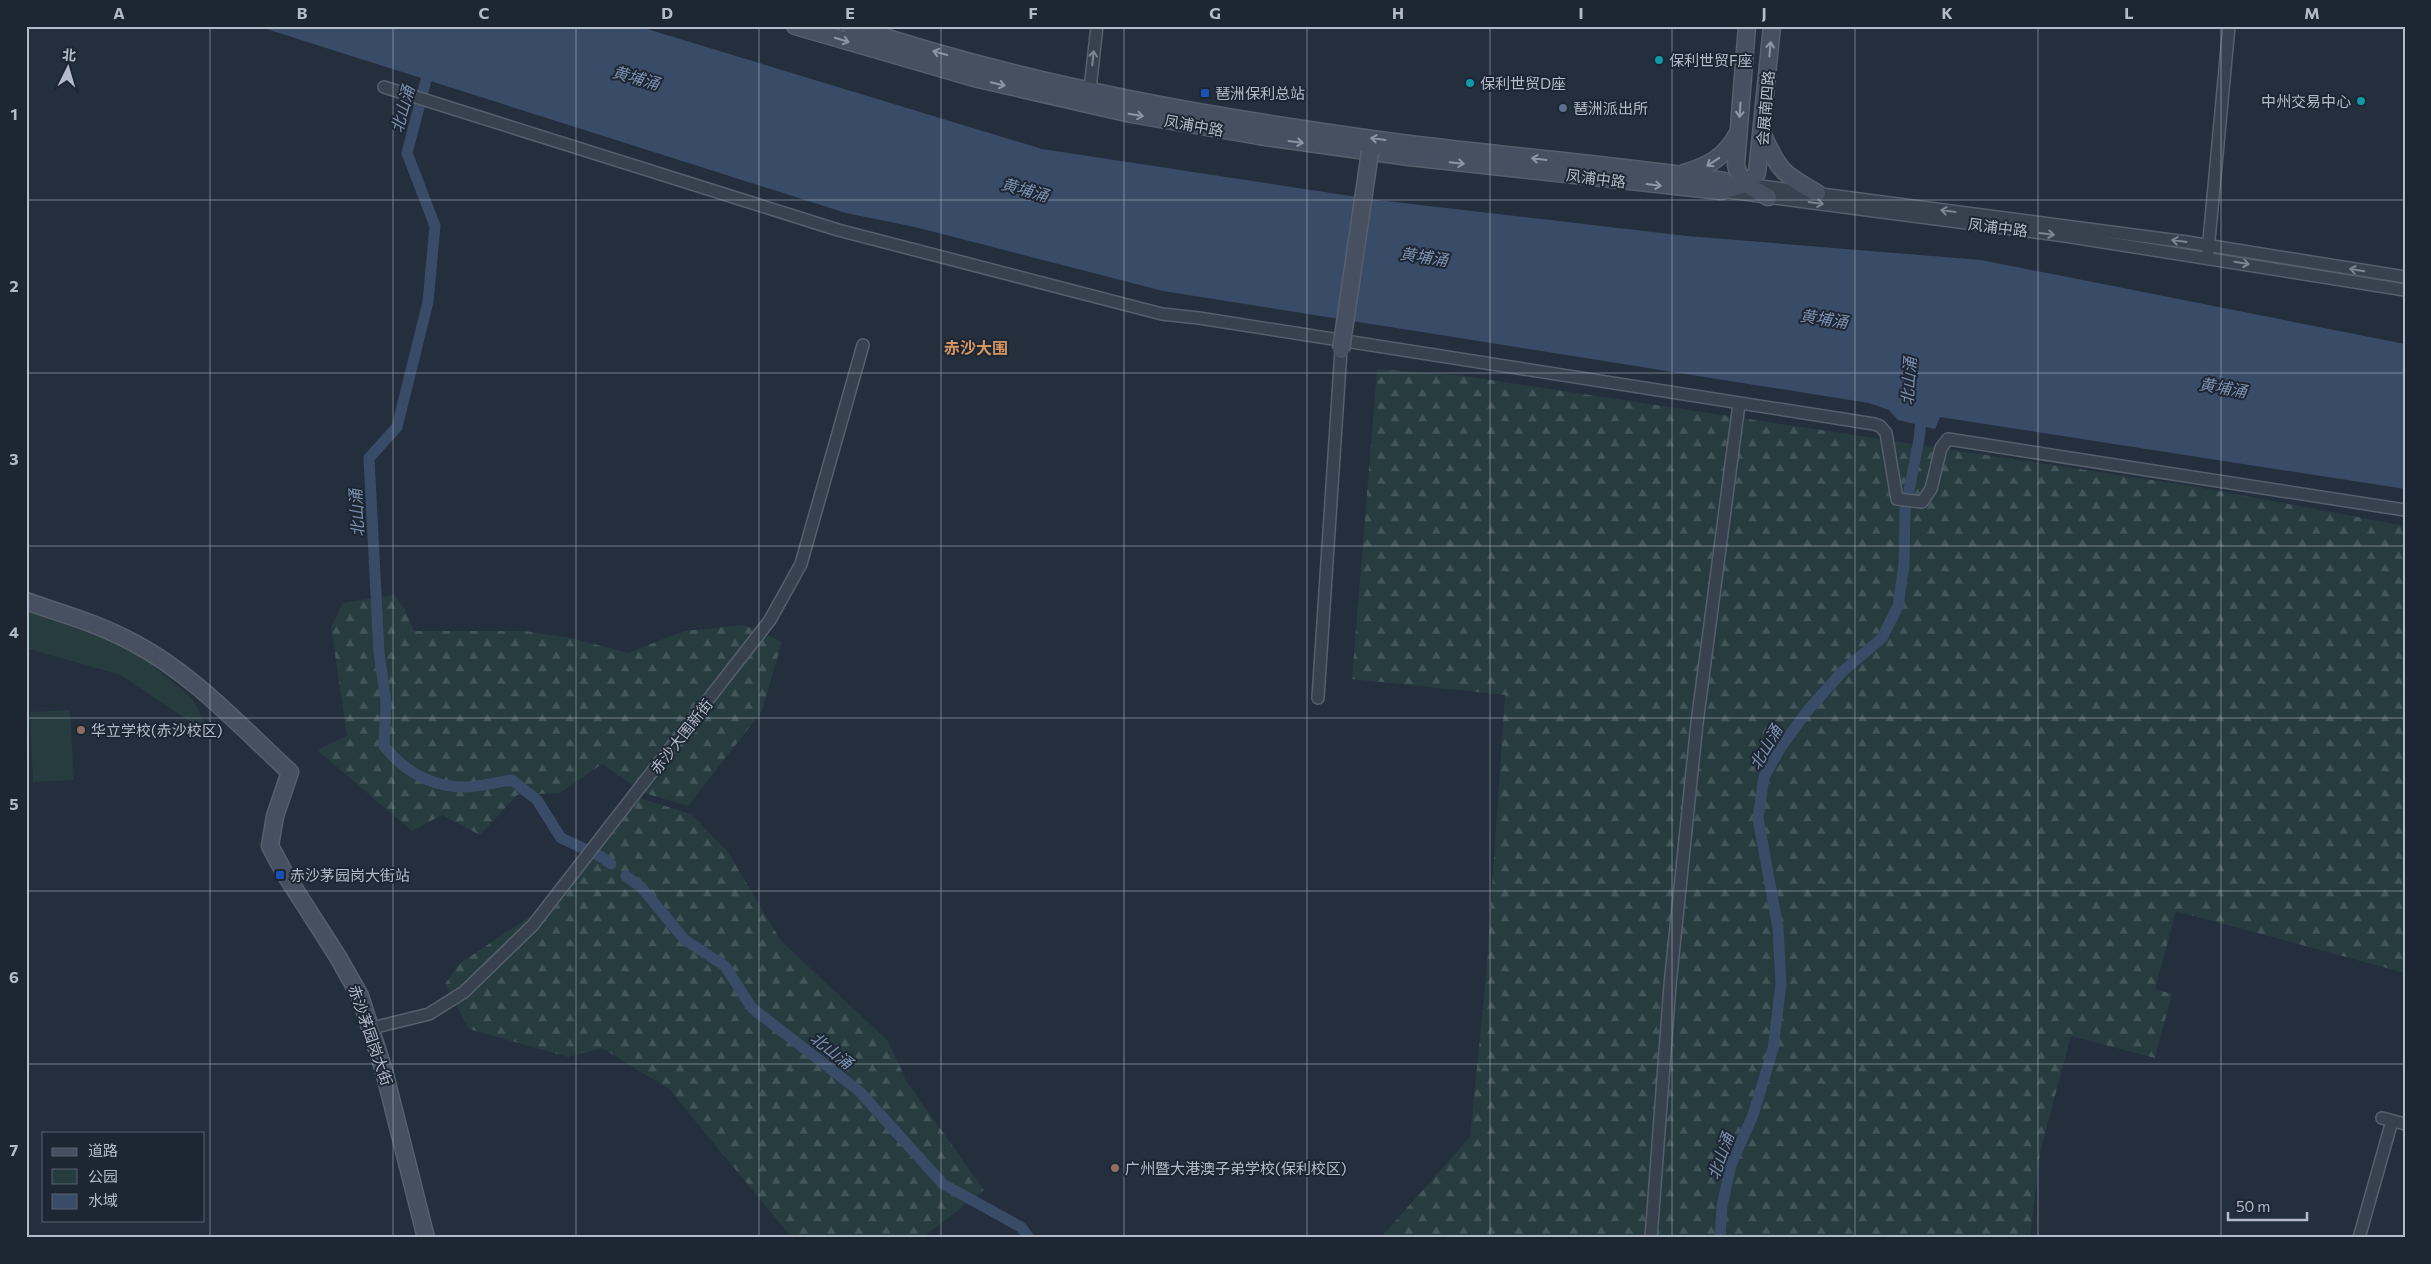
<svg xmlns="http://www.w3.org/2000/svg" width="2431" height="1264" viewBox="0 0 2431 1264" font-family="Commissioner,'Noto Sans SC',sans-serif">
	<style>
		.forest { fill: url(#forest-firs) }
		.green { fill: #263c3f }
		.water { fill: #394c67 }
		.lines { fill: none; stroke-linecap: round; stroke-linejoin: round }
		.canal { stroke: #394c67; stroke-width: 11 }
		.street-casing { stroke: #565f6c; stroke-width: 14 }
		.secondary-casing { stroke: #565f6c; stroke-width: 19 }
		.street { stroke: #38414e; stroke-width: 11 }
		.secondary { stroke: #465061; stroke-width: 16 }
		.secondary-bridge-casing { stroke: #565f6c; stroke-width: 19; stroke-linecap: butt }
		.secondary-bridge { stroke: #465061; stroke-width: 16 }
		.oneway { stroke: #8e96a5 }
		.oneway2 { stroke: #7c8592 }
		.grid { fill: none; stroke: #b4bcc9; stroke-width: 1; stroke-opacity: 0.55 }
		.culture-dot { fill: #0f9aa8; stroke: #1d2633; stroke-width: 2 }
		.transit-dot { fill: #1a4fb4; stroke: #1d2633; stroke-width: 2 }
		.service-dot { fill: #5c6f8a; stroke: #1d2633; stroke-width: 2 }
		.education-dot { fill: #8d6e63; stroke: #1d2633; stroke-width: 2 }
		.labels { text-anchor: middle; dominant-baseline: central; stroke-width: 4; stroke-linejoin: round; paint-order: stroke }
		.poi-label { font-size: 15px; fill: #b4bcc9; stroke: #1d2633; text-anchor: start }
		.street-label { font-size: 15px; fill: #b4bcc9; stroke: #1d2633 }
		.water-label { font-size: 16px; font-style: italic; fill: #7c92b1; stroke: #1d2633 }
		.neighbourhood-label { font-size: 16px; font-weight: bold; fill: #d59563; stroke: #1d2633 }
		.neatline { fill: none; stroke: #b4bcc9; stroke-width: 2 }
		.grid-label { font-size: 16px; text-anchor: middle; font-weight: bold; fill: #b4bcc9 }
	</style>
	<defs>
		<pattern id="forest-firs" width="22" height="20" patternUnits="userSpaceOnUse" patternTransform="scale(1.25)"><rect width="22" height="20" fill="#263c3f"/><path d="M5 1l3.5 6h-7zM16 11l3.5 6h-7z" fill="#435659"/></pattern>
	</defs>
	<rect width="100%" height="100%" fill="#242f3e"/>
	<g class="forest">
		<polygon points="1377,369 1464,376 2198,487 2405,526 2405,973 2176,911 2155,989 2172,994 2155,1058 2071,1036 2040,1152 2030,1238 1385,1238 1383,1235 1470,1137 1486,977 1505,695 1352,679"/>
		<polygon points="394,595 404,608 414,631 524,631 571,638 628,653 684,631 744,625 782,642 762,711 688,806 644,793 602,764 560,793 517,795 480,835 442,815 412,831 317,750 347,736 331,627 343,603"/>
		<polygon points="639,798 691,814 728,852 781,941 888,1041 907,1082 984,1190 922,1238 792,1238 669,1089 602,1048 568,1057 469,1029 445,984 460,963 560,897"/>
	</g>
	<g class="green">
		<polygon points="26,611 132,648 192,698 207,727 190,722 121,675 26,648"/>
		<polygon points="70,710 74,780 33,782 30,712"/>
	</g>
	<polygon class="water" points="257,26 637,26 1042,149 1377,200 1687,236 1981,260 2405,344 2405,489 1940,417 1935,429 1898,420 1889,410 1869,403 1163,291 915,227 846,213"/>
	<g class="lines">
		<g class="canal">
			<path d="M 430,65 L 407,153 L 435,226 L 428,302 L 397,427 L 369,458 L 379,653 L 386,703 L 384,746 C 405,772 431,787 465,787 C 480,787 497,782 512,780 L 537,800 L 561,838 L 600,856 L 611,864"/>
			<polyline points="626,876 641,887 685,940 725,966 752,1008 859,1091 943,1184 1021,1227 1029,1238"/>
			<polyline points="1720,1238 1722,1206 1731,1165 1753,1115 1773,1049 1781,984 1778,928 1758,818 1764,777 1781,747 1808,710 1843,671 1882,638 1898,606 1904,565 1905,511 1919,439 1922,413"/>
		</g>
		<defs>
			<g id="street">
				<polyline points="384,87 838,230 1162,314 1199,318 1874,424 1880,426 1886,433 1897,499 1922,502 1931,489 1941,448 1948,439 2405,510"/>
				<polyline points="1089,98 1097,26"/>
				<polyline points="1753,185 2187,242 2405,277"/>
				<polyline points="1729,192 2065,236 2405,290"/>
				<polyline points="2208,251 2229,26"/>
				<polyline points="1318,698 1341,350"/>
				<polyline points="372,1028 429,1014 464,992 533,925 770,620 801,564 863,345"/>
				<polyline points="2382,1118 2405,1124"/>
				<polyline points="1651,1238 1670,985 1697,723 1739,404"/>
				<polyline points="2359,1238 2392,1121"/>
			</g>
			<g id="secondary">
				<polyline points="795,26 974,78 1131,114 1259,136 1409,157 1721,191 1746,184 1757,173 1772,26"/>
				<path d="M 851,26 C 1031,87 1221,119 1409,144 C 1514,157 1620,165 1724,181"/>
				<path d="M 1747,26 L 1736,165 C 1739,183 1754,189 1768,197"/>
				<path d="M 1763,135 C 1779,171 1783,174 1817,193"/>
				<path d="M 1684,173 C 1709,166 1725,157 1738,133"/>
				<path d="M 26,601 C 62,614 100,624 134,643 C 193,674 241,727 290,772 L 275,816 L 270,846 L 285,874 L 338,957 L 360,996 L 384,1071 L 426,1238"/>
			</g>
		</defs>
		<use href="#street" class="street-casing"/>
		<use href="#secondary" class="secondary-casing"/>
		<use href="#street" class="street"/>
		<use href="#secondary" class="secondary"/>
		<defs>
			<polyline id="secondary-bridge" points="1341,350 1370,152"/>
		</defs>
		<use href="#secondary-bridge" class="secondary-bridge-casing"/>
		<use href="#secondary-bridge" class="secondary-bridge"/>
	</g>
	<defs><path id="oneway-shaft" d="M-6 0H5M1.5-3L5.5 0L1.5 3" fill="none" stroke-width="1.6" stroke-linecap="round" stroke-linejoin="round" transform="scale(1.25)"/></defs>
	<g class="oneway">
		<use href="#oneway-shaft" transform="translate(842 40) rotate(17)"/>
		<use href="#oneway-shaft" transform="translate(1770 49) rotate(-85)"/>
		<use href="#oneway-shaft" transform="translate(940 53) rotate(-165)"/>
		<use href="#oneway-shaft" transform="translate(998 84) rotate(14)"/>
		<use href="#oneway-shaft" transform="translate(1740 110) rotate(94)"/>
		<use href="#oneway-shaft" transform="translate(1136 115) rotate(10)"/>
		<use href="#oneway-shaft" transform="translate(1378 139) rotate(-172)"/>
		<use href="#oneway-shaft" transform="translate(1296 142) rotate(8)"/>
		<use href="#oneway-shaft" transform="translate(1539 159) rotate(-173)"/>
		<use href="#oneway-shaft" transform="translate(1713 162) rotate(147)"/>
		<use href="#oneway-shaft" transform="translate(1457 163) rotate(6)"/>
		<use href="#oneway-shaft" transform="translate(1654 185) rotate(7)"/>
	</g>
	<g class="oneway2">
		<use href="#oneway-shaft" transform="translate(1093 58) rotate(-84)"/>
		<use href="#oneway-shaft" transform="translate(1816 203) rotate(8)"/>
		<use href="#oneway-shaft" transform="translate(1948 211) rotate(-172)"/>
		<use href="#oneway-shaft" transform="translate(2047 234) rotate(7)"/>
		<use href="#oneway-shaft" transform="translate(2179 241) rotate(-172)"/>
		<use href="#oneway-shaft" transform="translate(2242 263) rotate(9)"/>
		<use href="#oneway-shaft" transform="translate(2357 270) rotate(-171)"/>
	</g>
	<path class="grid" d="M 210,26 L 210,1238M 393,26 L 393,1238M 576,26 L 576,1238M 759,26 L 759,1238M 941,26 L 941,1238M 1124,26 L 1124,1238M 1307,26 L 1307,1238M 1490,26 L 1490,1238M 1672,26 L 1672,1238M 1855,26 L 1855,1238M 2038,26 L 2038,1238M 2221,26 L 2221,1238M 26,200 L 2405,200M 26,373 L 2405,373M 26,546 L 2405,546M 26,718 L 2405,718M 26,891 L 2405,891M 26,1064 L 2405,1064"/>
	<g class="culture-dot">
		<circle cx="1659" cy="60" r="5"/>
		<circle cx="1470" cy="83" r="5"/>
		<circle cx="2361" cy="101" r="5"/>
	</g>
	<g class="transit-dot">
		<rect x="1200" y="88" width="10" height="10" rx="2.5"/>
		<rect x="275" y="870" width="10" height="10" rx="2.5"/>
	</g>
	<circle class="service-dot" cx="1563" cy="108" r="5"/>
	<g class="education-dot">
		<circle cx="81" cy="730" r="5"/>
		<circle cx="1115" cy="1168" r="5"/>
	</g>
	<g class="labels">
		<g class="poi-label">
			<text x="1669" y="60">保利世贸F座</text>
			<text x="1480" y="83">保利世贸D座</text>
			<text x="1215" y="93">琶洲保利总站</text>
			<text x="2351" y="101" text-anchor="end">中州交易中心</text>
			<text x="1573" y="108">琶洲派出所</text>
			<text x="91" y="730">华立学校(赤沙校区)</text>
			<text x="290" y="875">赤沙茅园岗大街站</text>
			<text x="1125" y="1168">广州暨大港澳子弟学校(保利校区)</text>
		</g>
		<g class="street-label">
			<text transform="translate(1765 108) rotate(-85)">会展南四路</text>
			<text transform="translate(1194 125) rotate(10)">凤浦中路</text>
			<text transform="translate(1596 178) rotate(7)">凤浦中路</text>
			<text transform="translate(1998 227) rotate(7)">凤浦中路</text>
			<text transform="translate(681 736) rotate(-52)">赤沙大围新街</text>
			<text transform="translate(371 1035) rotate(71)">赤沙茅园岗大街</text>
		</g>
		<g class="water-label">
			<text transform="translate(636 77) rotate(16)">黄埔涌</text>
			<text transform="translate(402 109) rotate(-75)">北山涌</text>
			<text transform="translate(1025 189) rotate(16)">黄埔涌</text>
			<text transform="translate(1424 256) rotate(9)">黄埔涌</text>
			<text transform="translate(1824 318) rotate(9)">黄埔涌</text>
			<text transform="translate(1908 381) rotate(-86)">北山涌</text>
			<text transform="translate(2223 387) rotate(10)">黄埔涌</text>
			<text transform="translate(356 513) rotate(-93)">北山涌</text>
			<text transform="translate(1765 747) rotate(-60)">北山涌</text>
			<text transform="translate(832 1050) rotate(38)">北山涌</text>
			<text transform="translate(1720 1156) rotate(-71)">北山涌</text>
		</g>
		<g class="neighbourhood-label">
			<text x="976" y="347">赤沙大围</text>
		</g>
	</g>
	<rect width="2431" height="1264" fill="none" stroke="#1d2633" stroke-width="55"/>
	<rect x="42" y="1132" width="162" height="90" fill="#1d2633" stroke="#59626f"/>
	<rect x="52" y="1148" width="25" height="8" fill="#465061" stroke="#59626f"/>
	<text x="88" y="1156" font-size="15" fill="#b4bcc9">道路</text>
	<rect x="52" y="1169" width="25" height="15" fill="#263c3f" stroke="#59626f"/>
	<text x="88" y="1182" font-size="15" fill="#b4bcc9">公园</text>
	<rect x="52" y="1194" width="25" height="15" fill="#394c67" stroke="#59626f"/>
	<text x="88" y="1206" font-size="15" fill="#b4bcc9">水域</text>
	<g transform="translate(68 68) rotate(5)" stroke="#1d2633" stroke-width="4" paint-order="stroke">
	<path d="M0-4L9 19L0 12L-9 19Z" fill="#b4bcc9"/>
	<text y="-8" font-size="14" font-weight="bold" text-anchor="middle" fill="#b4bcc9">北</text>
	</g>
	<path d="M2228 1212v8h79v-8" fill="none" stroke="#b4bcc9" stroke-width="2.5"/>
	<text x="2236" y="1212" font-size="15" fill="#b4bcc9" stroke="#1d2633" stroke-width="4" paint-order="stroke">50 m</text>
	<rect x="28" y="28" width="2376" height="1208" class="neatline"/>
	<g class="grid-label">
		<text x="119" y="19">A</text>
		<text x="302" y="19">B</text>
		<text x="484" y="19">C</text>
		<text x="667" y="19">D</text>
		<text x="850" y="19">E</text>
		<text x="1033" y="19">F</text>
		<text x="1215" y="19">G</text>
		<text x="1398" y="19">H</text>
		<text x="1581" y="19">I</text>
		<text x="1764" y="19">J</text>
		<text x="1947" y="19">K</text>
		<text x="2129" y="19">L</text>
		<text x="2312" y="19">M</text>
		<text x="14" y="120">1</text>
		<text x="14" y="292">2</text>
		<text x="14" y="465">3</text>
		<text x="14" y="638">4</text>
		<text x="14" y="810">5</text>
		<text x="14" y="983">6</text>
		<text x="14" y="1156">7</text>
	</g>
</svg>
